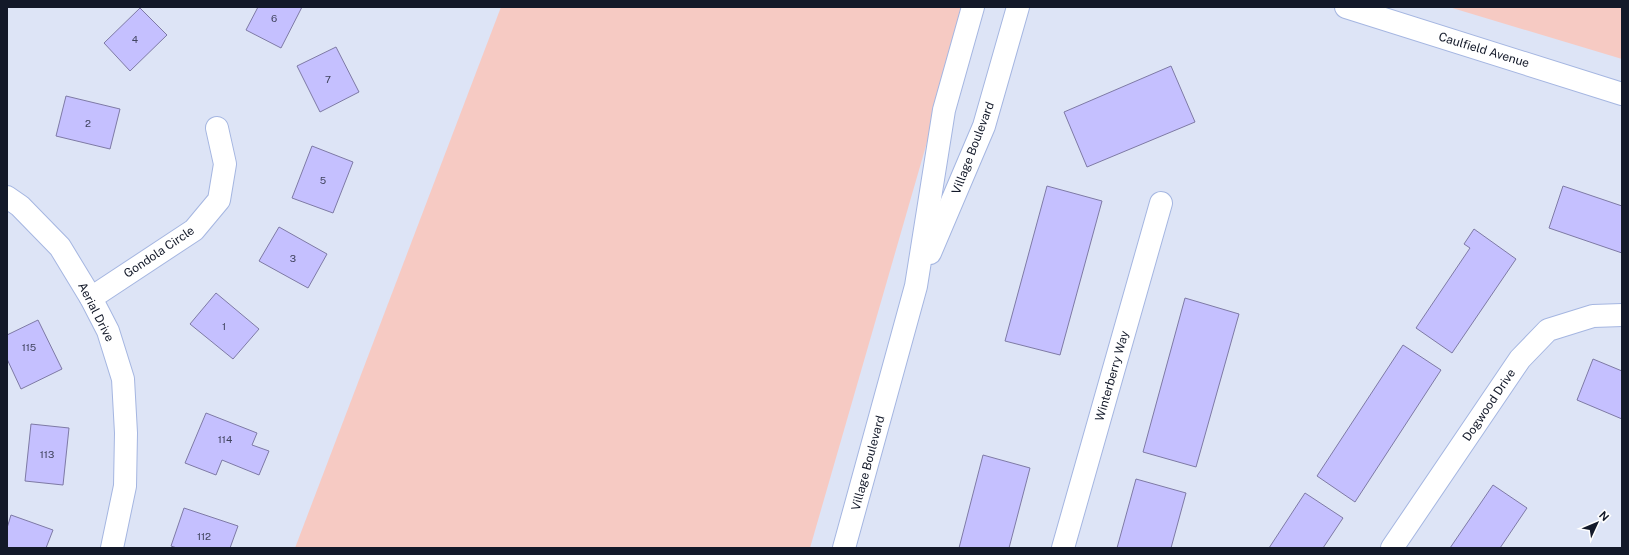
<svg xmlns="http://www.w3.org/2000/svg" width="1629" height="555" viewBox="0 0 1629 555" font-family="'Public Sans',sans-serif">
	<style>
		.green { fill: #f6cac3 }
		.building { fill: #c5c0ff; stroke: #7e7aa5 }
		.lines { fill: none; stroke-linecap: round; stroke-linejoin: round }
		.minor-casing { stroke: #a5b6e1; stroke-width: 24 }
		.minor { stroke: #fff; stroke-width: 22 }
		.labels { text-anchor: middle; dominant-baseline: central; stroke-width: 3; stroke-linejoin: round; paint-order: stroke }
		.number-label { font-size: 10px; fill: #40435e }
		.street-label { font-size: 12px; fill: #131929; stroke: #fff }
	</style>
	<rect width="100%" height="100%" fill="#dde4f6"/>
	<g class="green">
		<polygon points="501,7 966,7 810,548 295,548"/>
		<polygon points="1449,7 1622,7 1622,59"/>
	</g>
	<g class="building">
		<polygon points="258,7 302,7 281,48 246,30"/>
		<polygon points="140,8 167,35 130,71 104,43"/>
		<polygon points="336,47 359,92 320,112 297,66"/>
		<polygon points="1171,66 1195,122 1087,167 1064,112"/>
		<polygon points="66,96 120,109 110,149 56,136"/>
		<polygon points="312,146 353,162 333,213 292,198"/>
		<polygon points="1047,186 1102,201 1060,355 1005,341"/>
		<polygon points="1563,186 1622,206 1622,253 1549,228"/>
		<polygon points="279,227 327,254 308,288 259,261"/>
		<polygon points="1474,229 1516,259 1452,353 1416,328 1470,248 1464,244"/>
		<polygon points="216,293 259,329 233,359 190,324"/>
		<polygon points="1185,298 1239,314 1196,467 1143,452"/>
		<polygon points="38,320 62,369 21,389 7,359 7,335"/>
		<polygon points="1403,345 1441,370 1355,502 1317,476"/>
		<polygon points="1593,359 1622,371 1622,419 1577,400"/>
		<polygon points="206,413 257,433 252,445 269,451 259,475 222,460 216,475 185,463"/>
		<polygon points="31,424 69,428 63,485 25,481"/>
		<polygon points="983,455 1030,468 1009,548 959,548"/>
		<polygon points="1136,479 1186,493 1171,548 1117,548"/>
		<polygon points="1493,485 1527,508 1500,548 1450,548"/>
		<polygon points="1305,493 1343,518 1323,548 1269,548"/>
		<polygon points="184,508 238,526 230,548 177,548 171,546"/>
		<polygon points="11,515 53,530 46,548 7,548 7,528"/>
	</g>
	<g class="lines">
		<defs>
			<g id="minor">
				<polyline points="1346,7 1622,94"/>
				<polyline points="7,197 20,206 60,247 91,298 108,331 123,379 126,433 125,486 112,548"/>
				<polyline points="930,253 984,126 1018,7"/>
				<polyline points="91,298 194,230 219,200 225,164 217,128"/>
				<polyline points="844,548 916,286 944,110 973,7"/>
				<polyline points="1063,548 1161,203"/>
				<polyline points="1392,548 1520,359 1548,330 1593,316 1622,315"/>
			</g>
		</defs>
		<use href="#minor" class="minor-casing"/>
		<use href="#minor" class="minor"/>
	</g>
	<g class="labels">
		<g class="number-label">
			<text x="274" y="18">6</text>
			<text x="135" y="39">4</text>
			<text x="328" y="79">7</text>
			<text x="88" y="123">2</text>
			<text x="323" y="180">5</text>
			<text x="293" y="258">3</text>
			<text x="224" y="326">1</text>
			<text x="29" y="347">115</text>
			<text x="225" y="439">114</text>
			<text x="47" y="454">113</text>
			<text x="204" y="536">112</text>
		</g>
		<g class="street-label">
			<text transform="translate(1484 50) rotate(17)">Caulfield Avenue</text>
			<text transform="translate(973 148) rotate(-69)">Village Boulevard</text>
			<text transform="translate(159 252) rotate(-34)">Gondola Circle</text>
			<text transform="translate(96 312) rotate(63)">Aerial Drive</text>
			<text transform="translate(1112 376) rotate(-74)">Winterberry Way</text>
			<text transform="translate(1489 405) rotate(-56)">Dogwood Drive</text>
			<text transform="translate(868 463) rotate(-75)">Village Boulevard</text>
		</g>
	</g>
	<rect width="1629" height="555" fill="none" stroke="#131929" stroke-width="16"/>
	<g transform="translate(1597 523) rotate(46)" stroke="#ffffff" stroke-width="3" paint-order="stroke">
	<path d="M0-3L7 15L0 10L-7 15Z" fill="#131929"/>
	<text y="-6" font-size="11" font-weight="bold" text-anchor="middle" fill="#131929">N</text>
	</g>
</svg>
